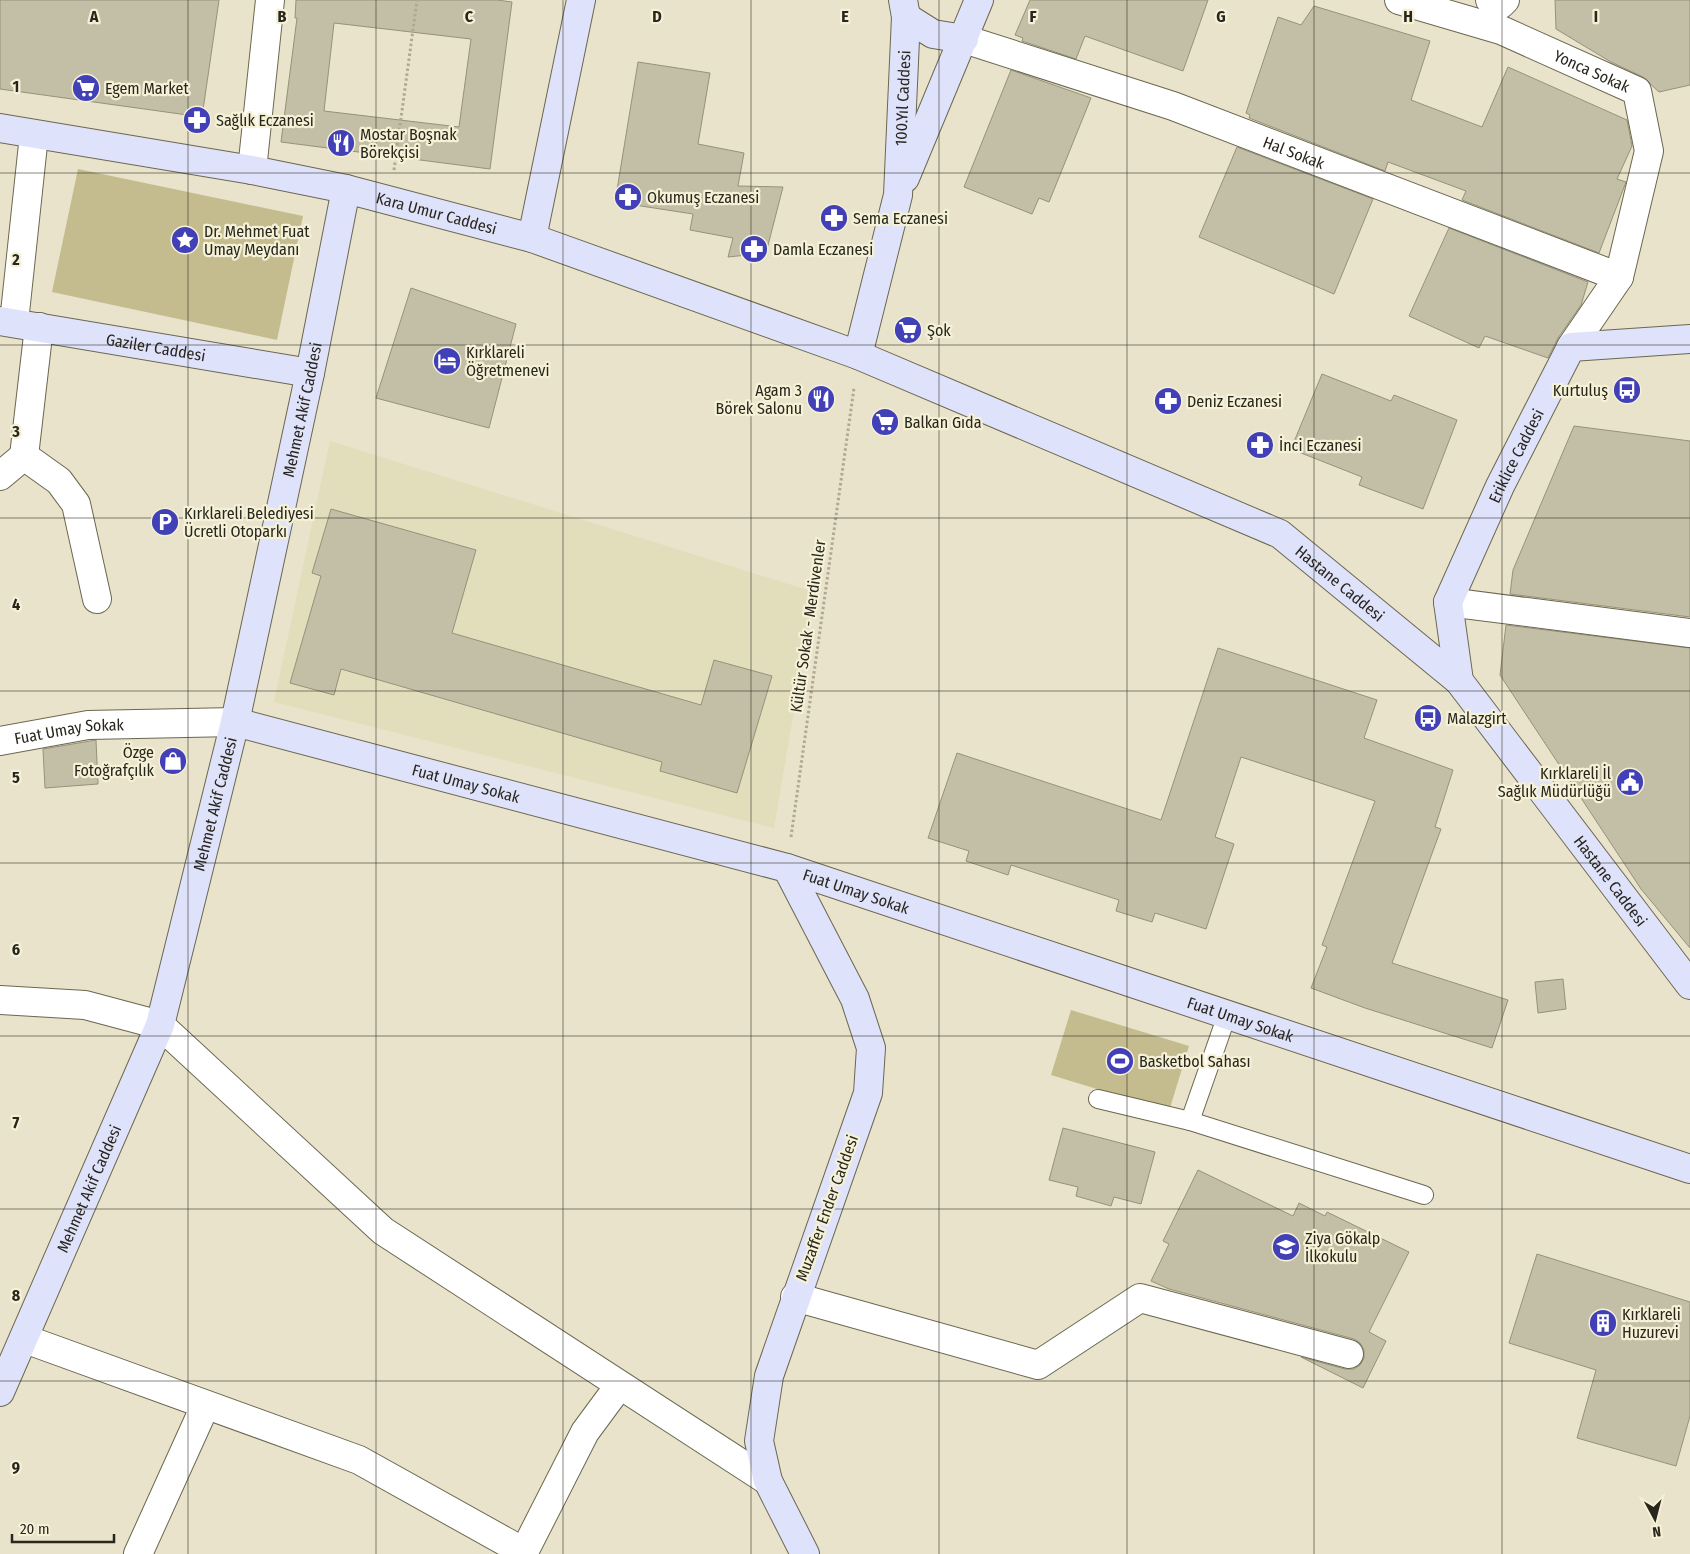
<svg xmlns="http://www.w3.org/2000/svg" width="1690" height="1554" viewBox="0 0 1690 1554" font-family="'Fira Sans Condensed',sans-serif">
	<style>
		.built { fill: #e2ddbb; fill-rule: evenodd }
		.green { fill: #c4bc8f }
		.building { fill: #c3bfa6; stroke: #96927a; fill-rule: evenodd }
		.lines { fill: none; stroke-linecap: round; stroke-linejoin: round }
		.lane-casing { stroke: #6b6750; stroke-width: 20 }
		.street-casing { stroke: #6b6750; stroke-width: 30 }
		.secondary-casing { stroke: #6b6750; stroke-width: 30 }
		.path { stroke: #ada995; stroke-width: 3; stroke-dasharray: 2.5 2.5; stroke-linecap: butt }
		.lane { stroke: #fff; stroke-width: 18 }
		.street { stroke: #fff; stroke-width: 28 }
		.secondary { stroke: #dfe2fb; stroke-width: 28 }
		.grid { fill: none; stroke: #28261d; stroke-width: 1; stroke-opacity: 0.55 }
		.labels { text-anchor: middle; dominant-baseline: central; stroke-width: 4.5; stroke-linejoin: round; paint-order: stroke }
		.street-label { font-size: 16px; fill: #28261d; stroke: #f5f1d7 }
		.poi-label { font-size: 16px; fill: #28261d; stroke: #f5f1d7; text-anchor: start }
		.grid-label { font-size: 16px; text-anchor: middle; font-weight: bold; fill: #28261d; stroke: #f5f1d7; stroke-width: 4.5; stroke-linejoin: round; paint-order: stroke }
	</style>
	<rect width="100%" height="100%" fill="#e8e3ca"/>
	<path class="built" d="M 330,441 L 814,592 L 774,828 L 274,702 ZM 331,509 L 475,550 L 452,633 L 701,705 L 715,660 L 771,676 L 737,793 L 660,771 L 662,762 L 369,678 L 392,596 L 312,573 Z"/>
	<g class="green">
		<polygon points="78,169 303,216 277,340 52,292"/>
		<polygon points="1071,1010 1189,1046 1169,1111 1051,1075"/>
	</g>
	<g class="building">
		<polygon points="0,0 219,0 202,117 0,89"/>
		<path d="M 296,0 L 497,0 L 512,2 L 490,169 L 281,142 L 297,18 L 295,18 ZM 334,23 L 471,39 L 459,127 L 324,111 Z"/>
		<polygon points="1030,0 1208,0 1183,71 1085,36 1076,59 1022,41 1023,38 1015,35"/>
		<polygon points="1555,0 1690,0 1690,85 1659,92 1643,77 1611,62 1556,29"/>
		<polygon points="1314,6 1430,41 1411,100 1482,127 1508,67 1627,120 1632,146 1617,179 1626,182 1599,253 1462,200 1466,191 1388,162 1385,171 1249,118 1250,115 1246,113 1278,17 1301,25"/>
		<polygon points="638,62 710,73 698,144 744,153 738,186 783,187 766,253 728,257 733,238 690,230 693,214 615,202"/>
		<polygon points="1011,70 1091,98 1049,202 1039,198 1032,214 964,187"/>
		<polygon points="1237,147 1373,199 1334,294 1199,237"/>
		<polygon points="1449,228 1588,282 1581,305 1558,338 1548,358 1485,336 1479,348 1409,316"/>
		<polygon points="411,288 516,324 489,428 376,398"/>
		<polygon points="1322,374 1391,401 1394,395 1457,420 1423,509 1359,485 1362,477 1291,449"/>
		<polygon points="1574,426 1690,441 1690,617 1510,594 1513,570"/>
		<polygon points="331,509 476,550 452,633 701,705 714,660 772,676 737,793 660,771 662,762 341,669 334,695 290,683 321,576 312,573"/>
		<polygon points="1506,625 1690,648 1690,948 1641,889 1500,675"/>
		<polygon points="1218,648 1377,700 1364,738 1453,770 1435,827 1441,829 1392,963 1508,1000 1492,1048 1365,1008 1311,988 1327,947 1322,945 1375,801 1241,757 1215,837 1234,844 1206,929 1155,913 1152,922 1116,911 1119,900 1011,865 1008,875 966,861 969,851 928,838 957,753 1161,820"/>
		<polygon points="96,740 98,784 45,788 43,749"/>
		<polygon points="1563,979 1566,1009 1538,1013 1535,982"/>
		<polygon points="1063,1128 1155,1152 1141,1204 1114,1197 1111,1206 1076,1196 1078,1187 1049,1180"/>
		<polygon points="1198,1170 1293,1216 1299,1203 1325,1216 1327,1212 1409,1252 1369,1332 1386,1341 1363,1388 1301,1357 1345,1369 1354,1369 1360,1365 1364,1358 1364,1350 1360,1343 1354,1339 1169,1289 1151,1281 1169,1244 1163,1241"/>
		<polygon points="1537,1254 1690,1302 1690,1416 1676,1466 1577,1438 1596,1370 1509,1343"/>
	</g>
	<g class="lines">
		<defs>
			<g id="lane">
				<polyline points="1098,1099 1190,1121 1424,1195"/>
				<polyline points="1190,1121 1227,1015"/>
			</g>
			<g id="street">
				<path id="s1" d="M 1399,0 L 1501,30 L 1637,91 L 1649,151 L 1619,277 L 1571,347"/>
				<polyline points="1490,0 1501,4 1505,0"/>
				<path id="s2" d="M 964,39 L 1173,106 L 1619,277"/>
				<polyline points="252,170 270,0"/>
				<polyline points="14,322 34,135"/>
				<polyline points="24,456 39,327"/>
				<polyline points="0,476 24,456 59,481 76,504 97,599"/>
				<polyline points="1448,602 1690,633"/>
				<path id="s3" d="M 0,741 L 88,725 L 235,722"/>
				<polyline points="0,1000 85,1005 160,1025 383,1231 768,1481"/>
				<polyline points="795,1297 1038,1365 1140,1298 1349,1354"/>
				<polyline points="25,1339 359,1460 524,1552"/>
				<polyline points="138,1554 205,1406"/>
				<polyline points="523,1554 585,1432 619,1386"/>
			</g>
			<g id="secondary">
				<polyline points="906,17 933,34 964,39"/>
				<path id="s4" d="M 0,128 L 252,170 L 346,189 L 532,238 L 858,355 L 1280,534 L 1459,681 L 1690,985"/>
				<polyline points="905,178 979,0"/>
				<polyline points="532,238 581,0"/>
				<path id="s5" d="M 0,321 L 310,373"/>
				<path id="s6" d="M 858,355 L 898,195 L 906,17 L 903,0"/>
				<path id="s7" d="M 1459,681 L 1448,602 L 1500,486 L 1571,347 L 1690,339"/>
				<path id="s8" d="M 235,722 L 787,868 L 1690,1169"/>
				<polyline points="787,868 855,999 871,1048 868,1093 769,1376 759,1441 768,1481 805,1554"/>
				<path id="s9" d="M 0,1392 L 160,1025 L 235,722 L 310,373 L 346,189"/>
			</g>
		</defs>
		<use href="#lane" class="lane-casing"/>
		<use href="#street" class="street-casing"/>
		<use href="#secondary" class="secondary-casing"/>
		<g class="path">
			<polyline points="394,170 417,0"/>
			<polyline points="791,837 854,388"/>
		</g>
		<use href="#lane" class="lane"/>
		<use href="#street" class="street"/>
		<use href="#secondary" class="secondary"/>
	</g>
	<path class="grid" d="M 188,0 L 188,1554M 376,0 L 376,1554M 563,0 L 563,1554M 751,0 L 751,1554M 939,0 L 939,1554M 1127,0 L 1127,1554M 1314,0 L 1314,1554M 1502,0 L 1502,1554M 0,173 L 1690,173M 0,345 L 1690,345M 0,518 L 1690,518M 0,691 L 1690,691M 0,863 L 1690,863M 0,1036 L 1690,1036M 0,1209 L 1690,1209M 0,1381 L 1690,1381"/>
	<defs>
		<symbol id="supermarket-disc" viewBox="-11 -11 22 22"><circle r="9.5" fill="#4240b6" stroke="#f5f1d7"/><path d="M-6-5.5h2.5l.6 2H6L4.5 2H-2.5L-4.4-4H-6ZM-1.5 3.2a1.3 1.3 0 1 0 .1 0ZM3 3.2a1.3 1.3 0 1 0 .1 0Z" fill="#fff"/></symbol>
		<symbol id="pharmacy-disc" viewBox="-11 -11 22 22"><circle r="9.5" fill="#4240b6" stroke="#f5f1d7"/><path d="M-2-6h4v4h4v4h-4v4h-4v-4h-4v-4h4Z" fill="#fff"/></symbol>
		<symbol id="restaurant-disc" viewBox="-11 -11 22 22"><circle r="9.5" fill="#4240b6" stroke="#f5f1d7"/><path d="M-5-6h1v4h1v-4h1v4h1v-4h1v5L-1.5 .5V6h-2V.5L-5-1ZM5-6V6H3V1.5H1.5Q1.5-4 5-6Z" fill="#fff"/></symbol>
		<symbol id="sight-disc" viewBox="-11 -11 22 22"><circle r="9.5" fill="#4240b6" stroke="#f5f1d7"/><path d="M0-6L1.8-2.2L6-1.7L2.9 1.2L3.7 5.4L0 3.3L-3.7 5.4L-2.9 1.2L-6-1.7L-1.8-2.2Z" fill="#fff"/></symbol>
		<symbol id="hotel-disc" viewBox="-11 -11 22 22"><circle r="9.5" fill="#4240b6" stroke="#f5f1d7"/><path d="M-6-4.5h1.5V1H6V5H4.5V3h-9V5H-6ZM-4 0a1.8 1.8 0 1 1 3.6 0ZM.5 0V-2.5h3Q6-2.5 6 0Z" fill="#fff"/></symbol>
		<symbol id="bus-disc" viewBox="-11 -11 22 22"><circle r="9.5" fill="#4240b6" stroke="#f5f1d7"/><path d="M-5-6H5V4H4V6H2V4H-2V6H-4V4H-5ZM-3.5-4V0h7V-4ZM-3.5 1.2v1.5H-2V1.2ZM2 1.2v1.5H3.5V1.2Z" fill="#fff"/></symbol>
		<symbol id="parking-disc" viewBox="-11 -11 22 22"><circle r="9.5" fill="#4240b6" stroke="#f5f1d7"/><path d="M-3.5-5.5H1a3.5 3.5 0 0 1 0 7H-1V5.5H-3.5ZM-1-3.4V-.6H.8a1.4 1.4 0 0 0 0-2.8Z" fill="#fff"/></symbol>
		<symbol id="shop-disc" viewBox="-11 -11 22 22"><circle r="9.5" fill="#4240b6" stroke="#f5f1d7"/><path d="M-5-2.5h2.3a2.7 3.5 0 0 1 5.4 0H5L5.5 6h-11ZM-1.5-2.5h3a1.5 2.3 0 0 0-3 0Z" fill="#fff"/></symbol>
		<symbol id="civic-disc" viewBox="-11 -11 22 22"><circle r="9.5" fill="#4240b6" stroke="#f5f1d7"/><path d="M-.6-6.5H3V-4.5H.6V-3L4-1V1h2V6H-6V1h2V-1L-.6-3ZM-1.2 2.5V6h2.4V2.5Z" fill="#fff"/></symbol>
		<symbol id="stadium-disc" viewBox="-11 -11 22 22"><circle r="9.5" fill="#4240b6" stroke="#f5f1d7"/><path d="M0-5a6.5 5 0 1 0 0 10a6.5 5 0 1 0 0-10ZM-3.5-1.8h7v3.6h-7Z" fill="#fff"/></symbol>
		<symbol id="school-disc" viewBox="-11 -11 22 22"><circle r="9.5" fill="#4240b6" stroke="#f5f1d7"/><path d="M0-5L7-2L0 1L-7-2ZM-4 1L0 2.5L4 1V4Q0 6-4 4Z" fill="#fff"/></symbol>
		<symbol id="building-disc" viewBox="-11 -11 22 22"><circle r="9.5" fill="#4240b6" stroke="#f5f1d7"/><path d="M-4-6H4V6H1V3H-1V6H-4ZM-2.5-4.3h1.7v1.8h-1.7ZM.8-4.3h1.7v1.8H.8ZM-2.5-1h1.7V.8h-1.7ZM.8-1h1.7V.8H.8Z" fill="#fff"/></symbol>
	</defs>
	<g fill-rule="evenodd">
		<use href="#supermarket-disc" x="70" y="72" width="32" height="32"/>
		<use href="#pharmacy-disc" x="181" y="104" width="32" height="32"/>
		<use href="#restaurant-disc" x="325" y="127" width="32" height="32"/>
		<use href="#pharmacy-disc" x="612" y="181" width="32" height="32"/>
		<use href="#pharmacy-disc" x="818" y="202" width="32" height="32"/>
		<use href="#sight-disc" x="169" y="224" width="32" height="32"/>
		<use href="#pharmacy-disc" x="738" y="233" width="32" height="32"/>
		<use href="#supermarket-disc" x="892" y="314" width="32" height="32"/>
		<use href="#hotel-disc" x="431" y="345" width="32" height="32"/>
		<use href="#bus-disc" x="1611" y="374" width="32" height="32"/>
		<use href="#restaurant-disc" x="805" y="383" width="32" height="32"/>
		<use href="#pharmacy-disc" x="1152" y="385" width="32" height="32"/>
		<use href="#supermarket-disc" x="869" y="406" width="32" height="32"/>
		<use href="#pharmacy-disc" x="1244" y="429" width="32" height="32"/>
		<use href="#parking-disc" x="149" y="506" width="32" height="32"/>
		<use href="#bus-disc" x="1412" y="702" width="32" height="32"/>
		<use href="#shop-disc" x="157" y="745" width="32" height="32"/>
		<use href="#civic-disc" x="1614" y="766" width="32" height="32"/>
		<use href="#stadium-disc" x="1104" y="1045" width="32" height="32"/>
		<use href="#school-disc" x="1270" y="1231" width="32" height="32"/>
		<use href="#building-disc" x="1587" y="1307" width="32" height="32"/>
	</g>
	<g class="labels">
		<g class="street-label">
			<text stroke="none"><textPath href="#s1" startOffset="206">Yonca Sokak</textPath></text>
			<text stroke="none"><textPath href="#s6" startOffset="262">100.Yıl Caddesi</textPath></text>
			<text stroke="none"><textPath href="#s2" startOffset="349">Hal Sokak</textPath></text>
			<text stroke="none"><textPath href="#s4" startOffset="445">Kara Umur Caddesi</textPath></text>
			<text stroke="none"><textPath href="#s5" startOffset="158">Gaziler Caddesi</textPath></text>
			<text stroke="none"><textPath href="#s9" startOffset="1032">Mehmet Akif Caddesi</textPath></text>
			<text stroke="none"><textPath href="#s7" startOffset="241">Eriklice Caddesi</textPath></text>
			<text stroke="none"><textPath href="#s4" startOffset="1426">Hastane Caddesi</textPath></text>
			<text transform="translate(808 626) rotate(-82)">Kültür Sokak - Merdivenler</text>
			<text stroke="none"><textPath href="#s3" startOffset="70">Fuat Umay Sokak</textPath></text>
			<text stroke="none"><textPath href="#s8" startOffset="239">Fuat Umay Sokak</textPath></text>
			<text stroke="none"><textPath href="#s9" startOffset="628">Mehmet Akif Caddesi</textPath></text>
			<text stroke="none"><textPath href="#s4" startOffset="1831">Hastane Caddesi</textPath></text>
			<text stroke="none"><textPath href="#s8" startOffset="644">Fuat Umay Sokak</textPath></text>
			<text stroke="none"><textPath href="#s8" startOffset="1049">Fuat Umay Sokak</textPath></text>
			<text stroke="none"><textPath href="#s9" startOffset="222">Mehmet Akif Caddesi</textPath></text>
			<text transform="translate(827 1208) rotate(-70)">Muzaffer Ender Caddesi</text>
		</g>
		<g class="poi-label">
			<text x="105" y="88">Egem Market</text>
			<text x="216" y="120">Sağlık Eczanesi</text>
			<text x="360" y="134">Mostar Boşnak<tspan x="360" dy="18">Börekçisi</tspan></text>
			<text x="647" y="197">Okumuş Eczanesi</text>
			<text x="853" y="218">Sema Eczanesi</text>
			<text x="204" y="231">Dr. Mehmet Fuat<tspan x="204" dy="18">Umay Meydanı</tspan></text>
			<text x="773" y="249">Damla Eczanesi</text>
			<text x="927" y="330">Şok</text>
			<text x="466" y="352">Kırklareli<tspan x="466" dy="18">Öğretmenevi</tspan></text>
			<text x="802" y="390" text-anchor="end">Agam 3<tspan x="802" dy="18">Börek Salonu</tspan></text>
			<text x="1608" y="390" text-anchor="end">Kurtuluş</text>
			<text x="1187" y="401">Deniz Eczanesi</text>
			<text x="904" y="422">Balkan Gıda</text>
			<text x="1279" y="445">İnci Eczanesi</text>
			<text x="184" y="513">Kırklareli Belediyesi<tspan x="184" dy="18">Ücretli Otoparkı</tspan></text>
			<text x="1447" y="718">Malazgirt</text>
			<text x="154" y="752" text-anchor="end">Özge<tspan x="154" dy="18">Fotoğrafçılık</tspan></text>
			<text x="1611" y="773" text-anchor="end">Kırklareli İl<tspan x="1611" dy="18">Sağlık Müdürlüğü</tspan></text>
			<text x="1139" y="1061">Basketbol Sahası</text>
			<text x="1305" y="1238">Ziya Gökalp<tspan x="1305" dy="18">İlkokulu</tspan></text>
			<text x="1622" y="1314">Kırklareli<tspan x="1622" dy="18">Huzurevi</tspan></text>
		</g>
	</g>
	<g class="grid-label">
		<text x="94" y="22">A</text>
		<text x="282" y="22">B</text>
		<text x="469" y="22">C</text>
		<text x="657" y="22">D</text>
		<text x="845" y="22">E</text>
		<text x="1033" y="22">F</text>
		<text x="1221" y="22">G</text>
		<text x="1408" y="22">H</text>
		<text x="1596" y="22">I</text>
		<text x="16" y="92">1</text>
		<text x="16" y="265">2</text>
		<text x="16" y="437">3</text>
		<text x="16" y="610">4</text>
		<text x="16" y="783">5</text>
		<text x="16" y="955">6</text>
		<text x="16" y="1128">7</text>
		<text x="16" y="1301">8</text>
		<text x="16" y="1473">9</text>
	</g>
	<g transform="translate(1655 1519) rotate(173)" stroke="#f5f1d7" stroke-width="4" paint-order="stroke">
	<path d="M0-4L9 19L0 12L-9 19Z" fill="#28261d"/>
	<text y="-8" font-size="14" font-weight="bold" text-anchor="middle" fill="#28261d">N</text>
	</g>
	<path d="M12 1534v8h102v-8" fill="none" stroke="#28261d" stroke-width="2.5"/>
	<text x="20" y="1534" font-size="15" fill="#28261d" stroke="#f5f1d7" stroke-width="4" paint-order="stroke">20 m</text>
</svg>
